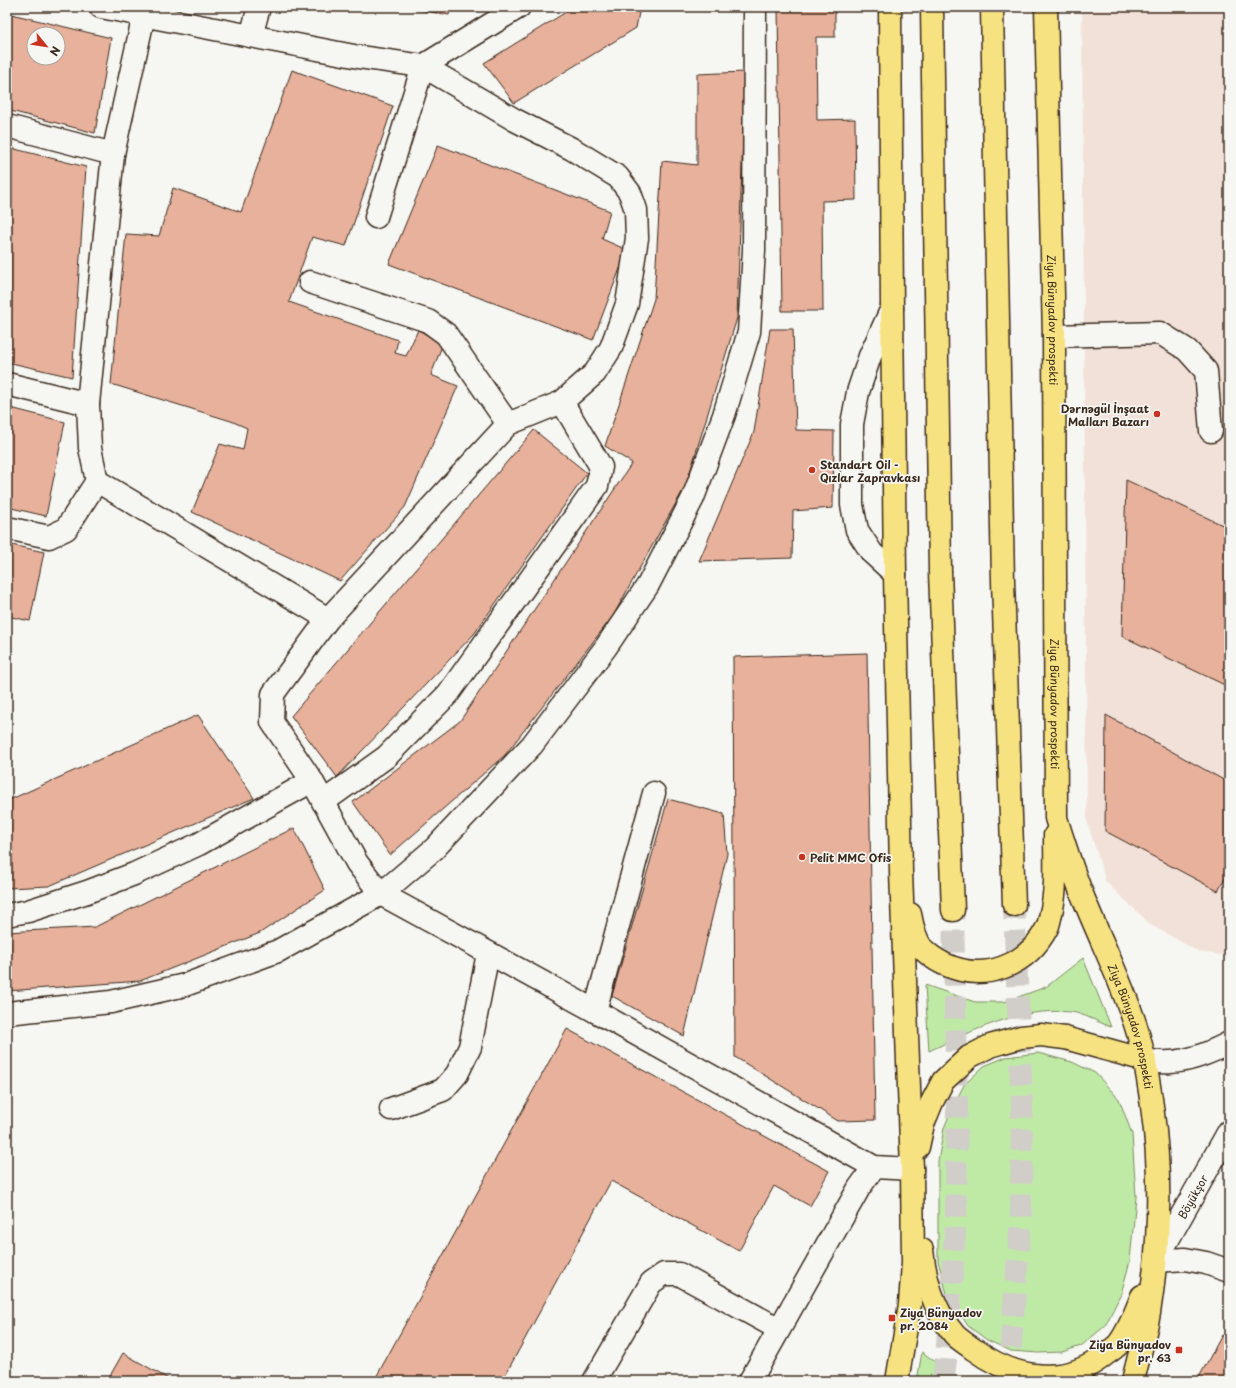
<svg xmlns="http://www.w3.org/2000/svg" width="1236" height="1388" viewBox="0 0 1236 1388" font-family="'Playpen Sans',sans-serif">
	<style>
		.built { fill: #f2e1d8 }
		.green { fill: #bfeaa6; stroke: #7d8a62 }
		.building { fill: #e7b19b; stroke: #3b2a1e; fill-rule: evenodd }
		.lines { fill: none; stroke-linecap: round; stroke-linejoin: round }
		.major-tunnel { stroke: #d1cdc8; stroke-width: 22; stroke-dasharray: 22 11; stroke-linecap: butt }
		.minor-casing { stroke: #3b2a1e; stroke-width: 25 }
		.major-casing { stroke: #3b2a1e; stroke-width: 25 }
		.minor { stroke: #f6f6f2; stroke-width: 22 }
		.major { stroke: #f7e281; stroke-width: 22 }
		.poi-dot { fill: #c8321e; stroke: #f6f6f2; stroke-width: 1.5 }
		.labels { text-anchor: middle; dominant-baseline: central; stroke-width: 3.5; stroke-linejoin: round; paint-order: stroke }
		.street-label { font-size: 11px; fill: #3b2a1e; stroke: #f6f6f2 }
		.poi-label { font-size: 11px; font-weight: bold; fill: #3b2a1e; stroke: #f6f6f2; text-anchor: start }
	</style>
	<rect width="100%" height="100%" fill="#f6f6f2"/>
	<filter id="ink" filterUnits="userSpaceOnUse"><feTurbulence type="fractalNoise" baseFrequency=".025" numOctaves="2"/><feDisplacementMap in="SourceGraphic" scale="8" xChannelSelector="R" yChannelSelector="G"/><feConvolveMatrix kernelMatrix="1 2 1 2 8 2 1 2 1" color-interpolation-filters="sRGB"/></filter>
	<g filter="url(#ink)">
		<polygon class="built" points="1082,7 1229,7 1229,956 1199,952 1151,925 1106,882 1087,821"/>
		<g class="green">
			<path d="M 1083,958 L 1111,1027 C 1100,1023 1082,1013 1071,1012 C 1020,1007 974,1030 929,1051 L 925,985 L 975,1002 L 1004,1002 L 1046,987 Z"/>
			<polygon points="1038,1053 1072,1062 1095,1073 1119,1099 1132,1134 1136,1197 1130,1261 1121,1294 1105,1326 1081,1346 1062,1352 1038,1353 1011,1351 987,1340 968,1326 947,1294 938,1261 938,1161 944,1128 953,1106 964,1085 984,1066 1006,1057"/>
			<polygon points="922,1352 962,1381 917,1381"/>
		</g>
		<g class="building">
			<polygon points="401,7 451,7 449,15"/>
			<polygon points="574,7 640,7 636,28 514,103 484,63"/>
			<polygon points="778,7 835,7 835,37 816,37 817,120 855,119 856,200 822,201 823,311 782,311"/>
			<path d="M 7,13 L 111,38 L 95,133 L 7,110 ZM 34,34 L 58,34 L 58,58 L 34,58 Z"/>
			<polygon points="292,70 393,106 346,246 312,237 289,302 398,340 395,353 406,356 418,330 443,343 431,375 458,386 405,507 340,581 192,512 220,444 243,450 247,428 231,421 111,384 126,234 159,236 173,188 241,212"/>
			<polygon points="745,72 737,318 686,485 613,616 505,755 390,855 353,802 460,721 632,463 605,446 654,299 662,161 697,165 697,74"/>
			<polygon points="438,145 610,211 602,239 627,250 593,340 389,264"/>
			<polygon points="7,147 86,167 72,377 7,362"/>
			<polygon points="770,329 793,329 796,430 834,431 833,508 793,511 792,558 699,561 754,432"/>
			<polygon points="7,407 65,422 46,516 7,507"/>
			<polygon points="534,430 587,473 474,634 337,777 291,716"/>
			<polygon points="1126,480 1229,528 1229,687 1122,636"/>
			<polygon points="7,544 44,552 30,621 7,616"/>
			<polygon points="867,653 875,1120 838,1121 735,1057 733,657"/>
			<polygon points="198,715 254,798 49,886 7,888 7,801"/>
			<polygon points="1106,715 1229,783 1229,872 1218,891 1105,831"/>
			<polygon points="668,799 724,814 727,854 684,1036 612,996"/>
			<polygon points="294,828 325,890 260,933 140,981 7,991 7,932 95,927"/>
			<polygon points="567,1029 829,1171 810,1206 774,1186 739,1251 611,1181 502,1381 374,1381"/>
			<polygon points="1222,1335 1229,1339 1229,1381 1197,1381"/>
			<polygon points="123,1353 172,1381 107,1381"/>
		</g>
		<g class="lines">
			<g class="major-tunnel">
				<polyline points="943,1381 946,1360 956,1218 957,1105 953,910"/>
				<polyline points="1007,1381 1009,1367 1021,1218 1022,1105 1014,905"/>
			</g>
			<defs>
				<g id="minor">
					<polyline points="101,7 359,57 423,66 519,7"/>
					<polyline points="144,15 113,154 88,404 90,448 97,481 328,619"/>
					<polyline points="251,36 259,7"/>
					<polyline points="7,126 113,154"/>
					<polyline points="376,217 423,66 515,120 572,149 618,177 630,193 636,210 637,238 627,304 611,348 595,373 562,402 508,424 328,619 273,694 272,722 312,781 357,863 381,894 595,1011"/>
					<polyline points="310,282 428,321 446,334 508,424"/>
					<polyline points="892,308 870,356 858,392 852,424 852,505 857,530 872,553 895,574"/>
					<polyline points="1054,336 1160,333 1187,350 1206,371 1211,431"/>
					<polyline points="7,384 88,404"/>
					<polyline points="7,528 49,537 66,529 97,481"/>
					<polyline points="654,793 595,1011 874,1167 912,1169"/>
					<polyline points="323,802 386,757 448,694 597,486 601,467 562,402"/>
					<polyline points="7,915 28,911 87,892 134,874 199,844 312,781"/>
					<polyline points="7,1013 111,1002 185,985 278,951 381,894 434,849 532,745 606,647 648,585 693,498 724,415 749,332 754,250 755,7"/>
					<path d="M 1145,1060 C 1153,1061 1162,1063 1170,1062 C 1191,1061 1210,1053 1229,1043"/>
					<polyline points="391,1109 443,1090 457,1074 470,1047 488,953"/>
					<path id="s1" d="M 1156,1261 L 1229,1131"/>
					<polyline points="1156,1261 1185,1259 1206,1263 1229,1271"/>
					<polyline points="594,1381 651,1283 664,1274 679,1274 779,1329"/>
					<polyline points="750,1381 859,1188 874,1167"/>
				</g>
				<g id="major">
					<polyline points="890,7 892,308 895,574 901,872 912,1169 913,1263 910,1304 897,1381"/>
					<polyline points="932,7 940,572 953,910"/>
					<polyline points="992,7 1003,581 1014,905"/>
					<path id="s2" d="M 1046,7 L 1054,336 L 1056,818 C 1065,847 1074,876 1086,904 C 1101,941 1119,977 1132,1015 C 1143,1044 1148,1076 1152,1106 C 1162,1177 1160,1243 1149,1313 C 1145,1336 1138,1359 1133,1381"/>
					<path d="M 910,914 C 912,925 915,939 922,948 C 928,955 936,960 944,964 C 984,983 1027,966 1047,928 C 1049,924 1050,918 1051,913 C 1057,888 1055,861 1055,835"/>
					<polyline points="918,1147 923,1124 932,1102 943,1081 969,1057 990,1046 1021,1037 1041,1035 1065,1038 1145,1060"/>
					<path d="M 922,1250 C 925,1280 934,1310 954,1334 C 959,1340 967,1344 973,1349 C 1014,1379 1065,1388 1106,1354 C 1111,1350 1117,1347 1120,1342 C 1130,1328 1136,1311 1142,1296"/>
				</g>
			</defs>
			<use href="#minor" class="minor-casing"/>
			<use href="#major" class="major-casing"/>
			<use href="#minor" class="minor"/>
			<use href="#major" class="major"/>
		</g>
	</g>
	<g class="poi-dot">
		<circle cx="1157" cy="414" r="4"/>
		<circle cx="812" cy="470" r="4"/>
		<circle cx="802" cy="857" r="4"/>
		<rect x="888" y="1314" width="8" height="8" rx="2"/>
		<rect x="1175" y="1346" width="8" height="8" rx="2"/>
	</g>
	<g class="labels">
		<g class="street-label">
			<text stroke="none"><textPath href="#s2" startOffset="313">Ziya Bünyadov prospekti</textPath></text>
			<text stroke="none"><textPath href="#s2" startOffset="697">Ziya Bünyadov prospekti</textPath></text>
			<text stroke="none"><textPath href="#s2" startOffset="1033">Ziya Bünyadov prospekti</textPath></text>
			<text stroke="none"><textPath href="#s1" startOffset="74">Böyükşor</textPath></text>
		</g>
		<g class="poi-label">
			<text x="1149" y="408" text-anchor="end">Dərnəgül İnşaat<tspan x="1149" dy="13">Malları Bazarı</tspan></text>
			<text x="820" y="464">Standart Oil -<tspan x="820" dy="13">Qızlar Zapravkası</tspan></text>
			<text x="810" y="857">Pelit MMC Ofis</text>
			<text x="900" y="1312">Ziya Bünyadov<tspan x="900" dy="13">pr. 2084</tspan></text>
			<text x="1171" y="1344" text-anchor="end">Ziya Bünyadov<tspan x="1171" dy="13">pr. 63</tspan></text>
		</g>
	</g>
	<rect width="1236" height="1388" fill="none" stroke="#f6f6f2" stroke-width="24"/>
	<rect x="12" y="12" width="1212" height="1364" fill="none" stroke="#3b2a1e" stroke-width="1.5" filter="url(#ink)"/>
	<g transform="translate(46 46) rotate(120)"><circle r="19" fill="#f6f6f2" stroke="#aba49d"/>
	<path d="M0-3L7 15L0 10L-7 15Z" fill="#c8321e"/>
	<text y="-6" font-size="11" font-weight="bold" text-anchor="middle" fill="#3b2a1e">N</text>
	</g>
</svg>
